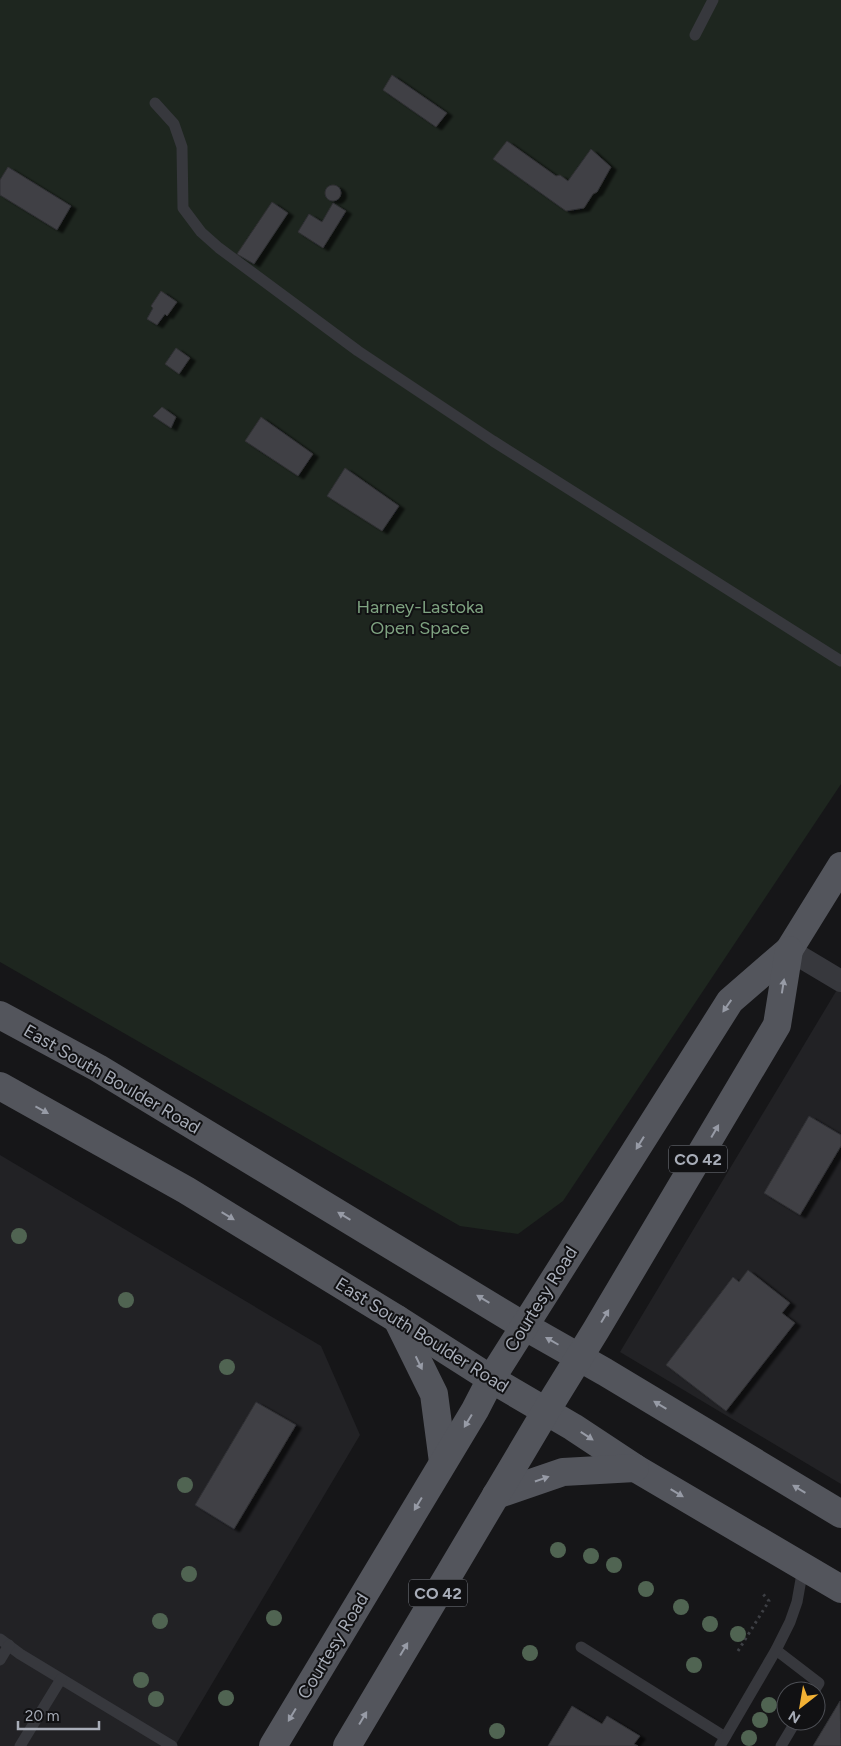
<svg xmlns="http://www.w3.org/2000/svg" width="841" height="1746" viewBox="0 0 841 1746" font-family="Figtree,sans-serif">
	<style>
		.built { fill: #222225 }
		.green { fill: #1e261f }
		.building { fill: #404145; stroke: #303034; filter: url(#shadow) }
		.lines { fill: none; stroke-linecap: round; stroke-linejoin: round }
		.path { stroke: #3d3f44; stroke-width: 3; stroke-dasharray: 2.5 4; stroke-linecap: butt }
		.lane { stroke: #37383d; stroke-width: 11 }
		.street { stroke: #37383d; stroke-width: 22 }
		.primary { stroke: #53555c; stroke-width: 28 }
		.tree { fill: #506452 }
		.oneway { fill: #979ba6 }
		.labels { text-anchor: middle; dominant-baseline: central; stroke-width: 4; stroke-linejoin: round; paint-order: stroke }
		.shield { fill: #111113; stroke: #7b7e86; stroke-width: 1 }
		.shield-label { font-size: 16px; font-weight: bold; fill: #a8adb8 }
		.park-label { font-size: 18px; fill: #7fa381; stroke: #111113 }
		.street-label { font-size: 18px; fill: #a8adb8; stroke: #111113 }
	</style>
	<defs>
		<filter id="shadow"><feDropShadow dx="5.5" dy="3" stdDeviation="1" flood-color="#0009"/></filter>
	</defs>
	<rect width="100%" height="100%" fill="#161618"/>
	<g class="built">
		<polygon points="841,983 841,1484 620,1352"/>
		<polygon points="0,1155 321,1346 360,1435 175,1746 0,1746"/>
	</g>
	<polygon class="green" points="0,0 841,0 841,784 563,1201 518,1234 460,1226 0,962"/>
	<g class="building">
		<polygon points="392,75 447,113 436,127 383,90"/>
		<polygon points="507,141 556,176 560,175 568,181 591,149 611,167 597,192 593,194 584,208 566,211 493,159"/>
		<polygon points="8,167 71,206 57,230 0,195 0,180"/>
		<circle cx="333" cy="193" r="8"/>
		<polygon points="272,202 288,213 254,264 237,254"/>
		<polygon points="333,203 346,211 323,248 298,232 309,214 322,222"/>
		<polygon points="161,291 177,302 167,316 165,314 157,325 147,319 153,308 151,306"/>
		<polygon points="176,348 190,358 179,374 165,364"/>
		<polygon points="162,407 176,417 171,428 153,416"/>
		<polygon points="261,417 313,454 298,476 245,441"/>
		<polygon points="345,468 399,506 382,531 327,496"/>
		<polygon points="809,1116 841,1135 841,1146 800,1215 764,1193"/>
		<polygon points="748,1270 790,1303 782,1313 795,1323 726,1411 666,1365 733,1277 739,1282"/>
		<polygon points="256,1402 296,1425 234,1529 195,1505"/>
		<polygon points="840,1701 841,1746 813,1746"/>
		<polygon points="572,1706 602,1724 607,1716 640,1736 634,1744 638,1746 548,1746"/>
	</g>
	<g class="lines">
		<polyline class="path" points="738,1651 769,1601 763,1594"/>
		<g class="lane">
			<polyline points="695,35 713,0"/>
			<polyline points="155,103 174,124 182,147 183,208 201,232 219,248 358,351 493,441 841,661"/>
			<polyline points="0,1639 20,1654 172,1746"/>
			<polyline points="581,1647 725,1737"/>
			<polyline points="776,1650 819,1683 814,1691"/>
			<polyline points="0,1660 9,1645"/>
			<polyline points="20,1746 61,1679"/>
			<polyline points="720,1746 776,1650 790,1622 797,1602 803,1568"/>
			<polyline points="781,1746 796,1721"/>
		</g>
		<polyline class="street" points="789,950 841,981"/>
		<g class="primary">
			<polyline points="0,1015 98,1068 524,1326 605,1372 841,1514"/>
			<polyline points="0,1086 186,1190 397,1319 491,1379 573,1427 635,1468 841,1589"/>
			<polyline points="397,1319 434,1394 443,1462"/>
			<polyline points="496,1495 563,1472 635,1468"/>
			<polyline points="273,1746 475,1410 491,1379 730,1001 789,950 841,866"/>
			<polyline points="347,1746 546,1411 596,1330 777,1025 789,950"/>
		</g>
	</g>
	<g class="tree">
		<circle cx="19" cy="1236" r="8"/>
		<circle cx="126" cy="1300" r="8"/>
		<circle cx="227" cy="1367" r="8"/>
		<circle cx="185" cy="1485" r="8"/>
		<circle cx="558" cy="1550" r="8"/>
		<circle cx="591" cy="1556" r="8"/>
		<circle cx="614" cy="1565" r="8"/>
		<circle cx="189" cy="1574" r="8"/>
		<circle cx="646" cy="1589" r="8"/>
		<circle cx="681" cy="1607" r="8"/>
		<circle cx="274" cy="1618" r="8"/>
		<circle cx="160" cy="1621" r="8"/>
		<circle cx="710" cy="1624" r="8"/>
		<circle cx="738" cy="1634" r="8"/>
		<circle cx="530" cy="1653" r="8"/>
		<circle cx="694" cy="1665" r="8"/>
		<circle cx="141" cy="1680" r="8"/>
		<circle cx="226" cy="1698" r="8"/>
		<circle cx="156" cy="1699" r="8"/>
		<circle cx="769" cy="1705" r="8"/>
		<circle cx="760" cy="1720" r="8"/>
		<circle cx="497" cy="1731" r="8"/>
		<circle cx="749" cy="1738" r="8"/>
	</g>
	<defs><path id="oneway-solid" d="M-6-.8H1V-3.2L6.5 0L1 3.2V.8H-6Z" transform="scale(1.25)"/></defs>
	<g class="oneway">
		<use href="#oneway-solid" transform="translate(783 986) rotate(-81)"/>
		<use href="#oneway-solid" transform="translate(727 1006) rotate(125)"/>
		<use href="#oneway-solid" transform="translate(42 1110) rotate(29)"/>
		<use href="#oneway-solid" transform="translate(715 1131) rotate(-60)"/>
		<use href="#oneway-solid" transform="translate(640 1143) rotate(122)"/>
		<use href="#oneway-solid" transform="translate(228 1216) rotate(31)"/>
		<use href="#oneway-solid" transform="translate(344 1216) rotate(-149)"/>
		<use href="#oneway-solid" transform="translate(483 1299) rotate(-149)"/>
		<use href="#oneway-solid" transform="translate(605 1316) rotate(-59)"/>
		<use href="#oneway-solid" transform="translate(552 1341) rotate(-150)"/>
		<use href="#oneway-solid" transform="translate(419 1363) rotate(64)"/>
		<use href="#oneway-solid" transform="translate(660 1405) rotate(-149)"/>
		<use href="#oneway-solid" transform="translate(468 1421) rotate(121)"/>
		<use href="#oneway-solid" transform="translate(587 1436) rotate(33)"/>
		<use href="#oneway-solid" transform="translate(542 1479) rotate(-19)"/>
		<use href="#oneway-solid" transform="translate(799 1489) rotate(-149)"/>
		<use href="#oneway-solid" transform="translate(677 1493) rotate(31)"/>
		<use href="#oneway-solid" transform="translate(418 1504) rotate(121)"/>
		<use href="#oneway-solid" transform="translate(404 1649) rotate(-59)"/>
		<use href="#oneway-solid" transform="translate(292 1715) rotate(121)"/>
		<use href="#oneway-solid" transform="translate(363 1718) rotate(-59)"/>
	</g>
	<g class="labels">
		<g class="shield">
			<rect x="669" y="1145.5" width="58" height="27" rx="4"/>
			<rect x="409" y="1579.5" width="58" height="27" rx="4"/>
		</g>
		<g class="shield-label">
			<text x="698" y="1159">CO 42</text>
			<text x="438" y="1593">CO 42</text>
		</g>
		<g class="park-label">
			<text x="420" y="607">Harney-Lastoka<tspan x="420" dy="21">Open Space</tspan></text>
		</g>
		<g class="street-label">
			<text transform="translate(112 1079) rotate(30)">East South Boulder Road</text>
			<text transform="translate(541 1299) rotate(-58)">Courtesy Road</text>
			<text transform="translate(422 1335) rotate(32)">East South Boulder Road</text>
			<text transform="translate(333 1646) rotate(-59)">Courtesy Road</text>
		</g>
	</g>
	<g transform="translate(801 1706) rotate(211)"><circle r="24" fill="#111113" stroke="#4d4f55"/>
	<path d="M0-4L9 19L0 12L-9 19Z" fill="#f2b134"/>
	<text y="-8" font-size="14" font-weight="bold" text-anchor="middle" fill="#a8adb8">N</text>
	</g>
	<path d="M18 1721v8h81v-8" fill="none" stroke="#a8adb8" stroke-width="2.5"/>
	<text x="25" y="1721" font-size="15" fill="#a8adb8" stroke="#111113" stroke-width="4" paint-order="stroke">20 m</text>
</svg>
